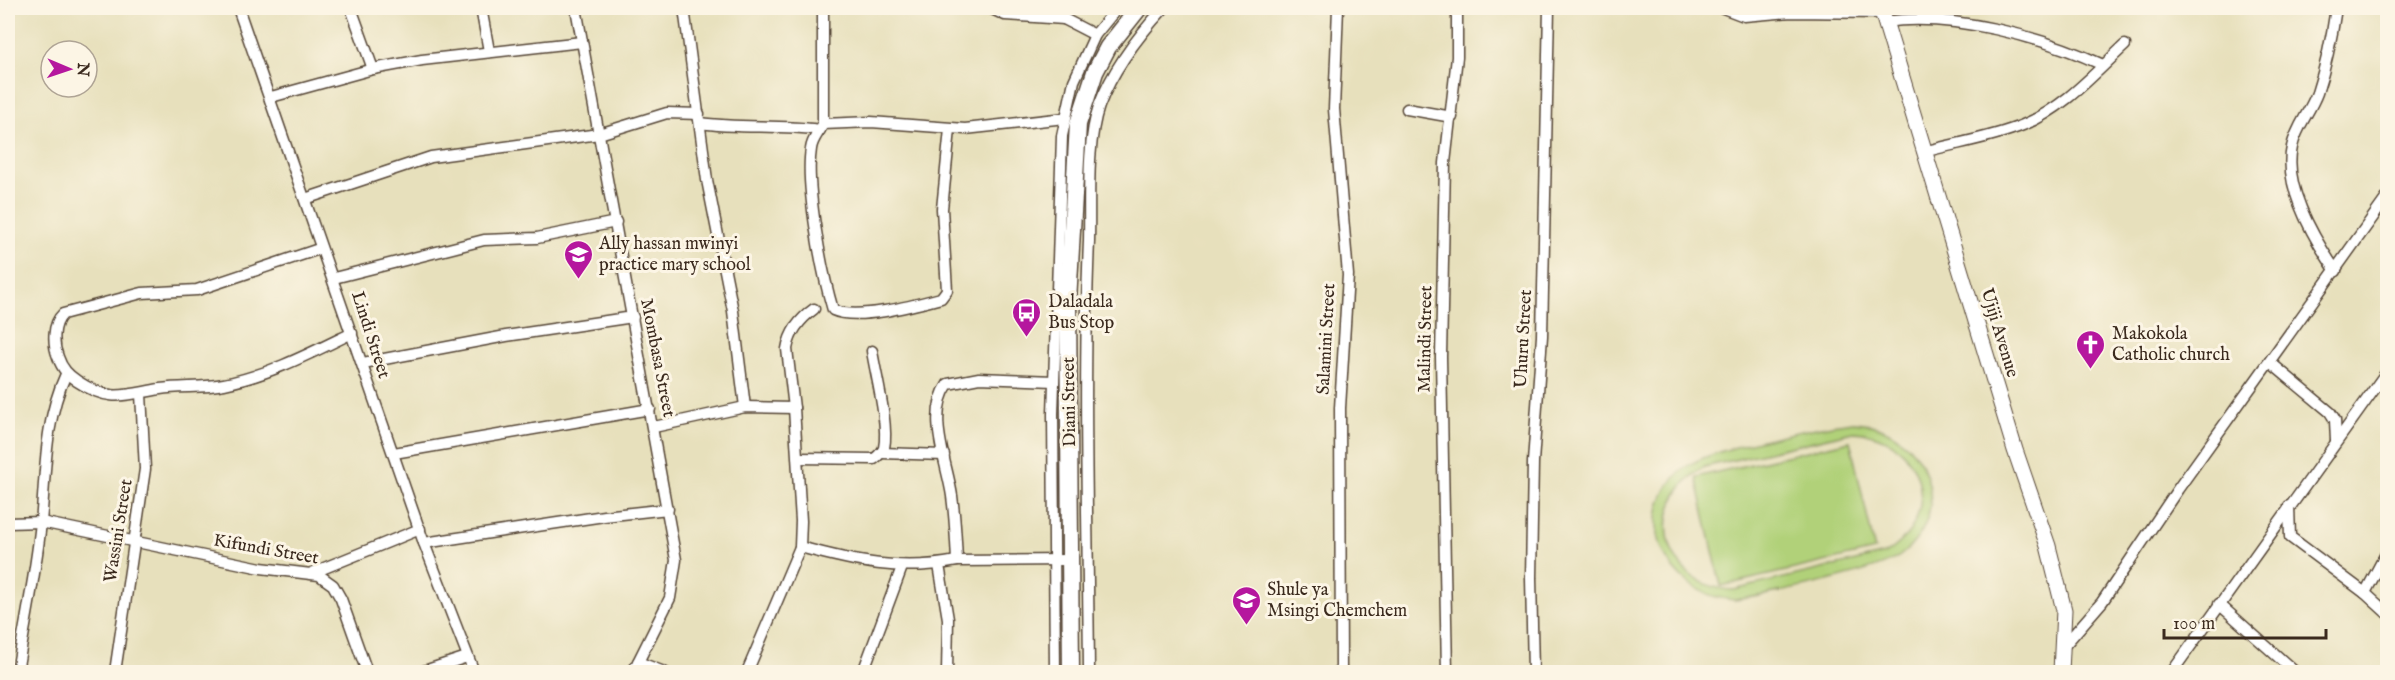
<svg xmlns="http://www.w3.org/2000/svg" width="2395" height="680" viewBox="0 0 2395 680" font-family="'IM FELL English',serif">
	<style>
		.green { fill: #b1d179; stroke: #767e4c; stroke-width: 1.5; fill-rule: evenodd }
		.lines { fill: none; stroke-linecap: round; stroke-linejoin: round }
		.street-casing { stroke: #554536; stroke-width: 13 }
		.secondary-casing { stroke: #554536; stroke-width: 17 }
		.primary-casing { stroke: #554536; stroke-width: 19 }
		.street { stroke: #fff; stroke-width: 10 }
		.secondary { stroke: #fff; stroke-width: 15 }
		.primary { stroke: #fff; stroke-width: 16 }
		.labels { text-anchor: middle; dominant-baseline: central; stroke-width: 6; stroke-linejoin: round; paint-order: stroke }
		.poi-label { font-size: 18px; fill: #3b2a1e; stroke: #fcf5e5; text-anchor: start }
		.street-label { font-size: 18px; fill: #3b2a1e; stroke: #fcf5e5 }
	</style>
	<rect width="100%" height="100%" fill="#fcf5e5"/>
	<filter id="ink" filterUnits="userSpaceOnUse"><feTurbulence type="fractalNoise" baseFrequency=".0167" numOctaves="2"/><feDisplacementMap in="SourceGraphic" scale="12" xChannelSelector="R" yChannelSelector="G"/><feConvolveMatrix kernelMatrix="1 2 1 2 8 2 1 2 1" color-interpolation-filters="sRGB"/></filter>
	<filter id="wash" filterUnits="userSpaceOnUse"><feTurbulence type="fractalNoise" baseFrequency=".008" numOctaves="4" result="noise"/><feDisplacementMap in="SourceGraphic" scale="24" xChannelSelector="R" yChannelSelector="G"/><feGaussianBlur stdDeviation="1.35" result="paint"/><feColorMatrix in="noise" values="0 0 0 0 0 0 0 0 0 0 0 0 0 0 0 0 0 1.4 0 .05"/><feComposite in="paint" operator="in"/></filter>
	<g filter="url(#wash)">
		<rect width="100%" height="100%" fill="#e7e0bc"/>
		<g class="green">
			<path d="M 1853,422 C 1923,426 1960,508 1901,555 C 1879,573 1767,595 1735,600 C 1665,596 1627,513 1686,467 C 1709,449 1820,426 1853,422 ZM 1853,432 C 1924,435 1946,517 1885,554 L 1734,590 C 1662,587 1643,504 1704,467 Z"/>
			<polygon points="1850,441 1875,550 1721,586 1696,477"/>
		</g>
	</g>
	<g filter="url(#ink)">
		<g class="lines">
			<defs>
				<g id="street">
					<polyline points="238,8 424,543 474,672"/>
					<polyline points="351,8 373,69"/>
					<polyline points="481,8 489,51"/>
					<polyline points="576,8 676,560 670,598 633,672"/>
					<polyline points="684,8 707,180 733,311 745,407"/>
					<path d="M 823,8 L 823,124 C 819,133 812,139 811,149 C 805,185 822,273 833,310 C 857,321 915,305 941,298 L 947,290 L 942,209 L 950,129"/>
					<polyline points="990,8 1005,15 1064,19"/>
					<polyline points="1049,8 1064,19 1095,35"/>
					<polyline points="1338,8 1334,109 1348,275 1340,408 1341,672"/>
					<polyline points="1723,8 1744,16 1791,12 1882,13"/>
					<path d="M 2336,8 C 2332,36 2326,66 2317,93 C 2310,112 2296,127 2292,147 C 2283,186 2315,240 2336,271"/>
					<path d="M 1885,22 C 1951,12 2043,37 2103,65"/>
					<polyline points="271,97 373,69 422,60 582,42"/>
					<polyline points="1407,109 1452,117"/>
					<path d="M 700,123 C 740,129 780,124 820,130"/>
					<polyline points="823,124 871,122 965,129 1065,118"/>
					<path d="M 1923,152 C 1956,143 1992,138 2023,125 C 2063,109 2094,74 2125,45"/>
					<polyline points="305,199 431,157 599,134 667,113 699,114"/>
					<path d="M 319,249 L 197,290 L 142,293 L 63,314 C 52,324 53,345 58,357 C 62,369 68,375 77,381 C 110,403 124,395 160,389 C 181,386 203,388 224,384 C 269,375 311,353 352,333"/>
					<polyline points="334,278 484,240 537,238 616,222"/>
					<polyline points="363,363 506,336 633,317"/>
					<polyline points="2271,363 2330,412 2335,420 2336,441"/>
					<polyline points="654,427 745,407 794,408"/>
					<polyline points="394,453 650,409"/>
					<polyline points="881,453 944,455"/>
					<path d="M 798,458 L 874,459 C 878,456 882,453 884,448 C 889,425 876,376 872,351"/>
					<polyline points="2289,506 2290,537 2365,593"/>
					<polyline points="8,523 41,522 261,568 319,575 333,585 341,599 367,672"/>
					<polyline points="424,543 604,516 668,509"/>
					<path d="M 800,547 C 855,562 900,572 957,561 L 1069,560"/>
					<polyline points="2388,550 2365,593 2388,614"/>
					<path d="M 957,561 C 956,539 955,518 952,496 C 947,462 926,415 948,384 L 979,378 L 1054,381"/>
					<polyline points="939,565 948,619 947,672"/>
					<polyline points="312,573 420,529"/>
					<polyline points="2219,604 2295,672"/>
					<polyline points="2063,647 2102,602 2178,489 2388,196"/>
					<polyline points="638,662 664,672"/>
					<path d="M 17,672 C 25,623 36,572 41,522 C 46,471 44,422 66,374"/>
					<polyline points="115,672 145,469 141,394"/>
					<polyline points="421,672 467,657"/>
					<path d="M 747,672 L 800,547 L 801,521 L 794,408 L 787,349 C 790,331 800,319 814,309"/>
					<polyline points="863,672 902,567"/>
					<polyline points="1055,672 1053,414 1062,136 1074,81 1095,35 1117,8"/>
					<path d="M 1089,672 C 1088,529 1083,385 1089,241 C 1090,200 1086,144 1099,106 C 1113,69 1138,36 1164,8"/>
					<polyline points="1447,672 1441,357 1445,163 1457,57 1457,8"/>
					<polyline points="1533,672 1531,578 1533,462 1542,336 1549,8"/>
					<polyline points="2172,672 2388,370"/>
				</g>
				<polyline id="secondary" points="1881,8 2015,450 2048,546 2064,610 2061,672"/>
				<polyline id="primary" points="1071,672 1068,301 1078,124 1095,72 1108,47 1139,8"/>
			</defs>
			<use href="#street" class="street-casing"/>
			<use href="#secondary" class="secondary-casing"/>
			<use href="#primary" class="primary-casing"/>
			<use href="#street" class="street"/>
			<use href="#secondary" class="secondary"/>
			<use href="#primary" class="primary"/>
		</g>
	</g>
	<defs>
		<symbol id="school-pin" viewBox="-11 -11 22 30"><path d="M0 17L-7.5 6A9.5 9.5 0 1 1 7.5 6Z" fill="#b5179e" stroke="#fcf5e5"/><path d="M0-5L7-2L0 1L-7-2ZM-4 1L0 2.5L4 1V4Q0 6-4 4Z" fill="#fff"/></symbol>
		<symbol id="bus-pin" viewBox="-11 -11 22 30"><path d="M0 17L-7.5 6A9.5 9.5 0 1 1 7.5 6Z" fill="#b5179e" stroke="#fcf5e5"/><path d="M-5-6H5V4H4V6H2V4H-2V6H-4V4H-5ZM-3.5-4V0h7V-4ZM-3.5 1.2v1.5H-2V1.2ZM2 1.2v1.5H3.5V1.2Z" fill="#fff"/></symbol>
		<symbol id="church-pin" viewBox="-11 -11 22 30"><path d="M0 17L-7.5 6A9.5 9.5 0 1 1 7.5 6Z" fill="#b5179e" stroke="#fcf5e5"/><path d="M-1.2-6h2.4v3.5h3.3v2.4h-3.3V6h-2.4V-.1h-3.3v-2.4h3.3Z" fill="#fff"/></symbol>
	</defs>
	<g fill-rule="evenodd">
		<use href="#school-pin" x="562" y="238" width="33" height="45"/>
		<use href="#bus-pin" x="1010" y="296" width="33" height="45"/>
		<use href="#church-pin" x="2074" y="328" width="33" height="45"/>
		<use href="#school-pin" x="1230" y="584" width="33" height="45"/>
	</g>
	<g class="labels">
		<g class="poi-label">
			<text x="599" y="244">Ally hassan mwinyi<tspan x="599" dy="21">practice mary school</tspan></text>
			<text x="1048" y="302">Daladala<tspan x="1048" dy="21">Bus Stop</tspan></text>
			<text x="2112" y="334">Makokola<tspan x="2112" dy="21">Catholic church</tspan></text>
			<text x="1267" y="590">Shule ya<tspan x="1267" dy="21">Msingi Chemchem</tspan></text>
		</g>
		<g class="street-label">
			<text transform="translate(1999 333) rotate(73)">Ujiji Avenue</text>
			<text transform="translate(370 335) rotate(72)">Lindi Street</text>
			<text transform="translate(1327 339) rotate(-87)">Salamini Street</text>
			<text transform="translate(1426 339) rotate(-89)">Malindi Street</text>
			<text transform="translate(1524 339) rotate(-87)">Uhuru Street</text>
			<text transform="translate(657 358) rotate(79)">Mombasa Street</text>
			<text transform="translate(1070 402) rotate(-91)">Diani Street</text>
			<text transform="translate(119 531) rotate(-81)">Wassini Street</text>
			<text transform="translate(266 550) rotate(10)">Kifundi Street</text>
		</g>
	</g>
	<rect width="2395" height="680" fill="none" stroke="#fcf5e5" stroke-width="30"/>
	<g transform="translate(69 69) rotate(92)"><circle r="28" fill="#fcf5e5" stroke="#afa495" stroke-width="1.5"/>
	<path d="M0-4.5L10 22L0 15L-10 22Z" fill="#b5179e"/>
	<text y="-9" font-size="16" font-weight="bold" text-anchor="middle" fill="#3b2a1e">N</text>
	</g>
	<path d="M2164 629v9h162v-9" fill="none" stroke="#3b2a1e" stroke-width="3"/>
	<text x="2173" y="629" font-size="18" fill="#3b2a1e" stroke="#fcf5e5" stroke-width="4.5" paint-order="stroke">100 m</text>
</svg>
